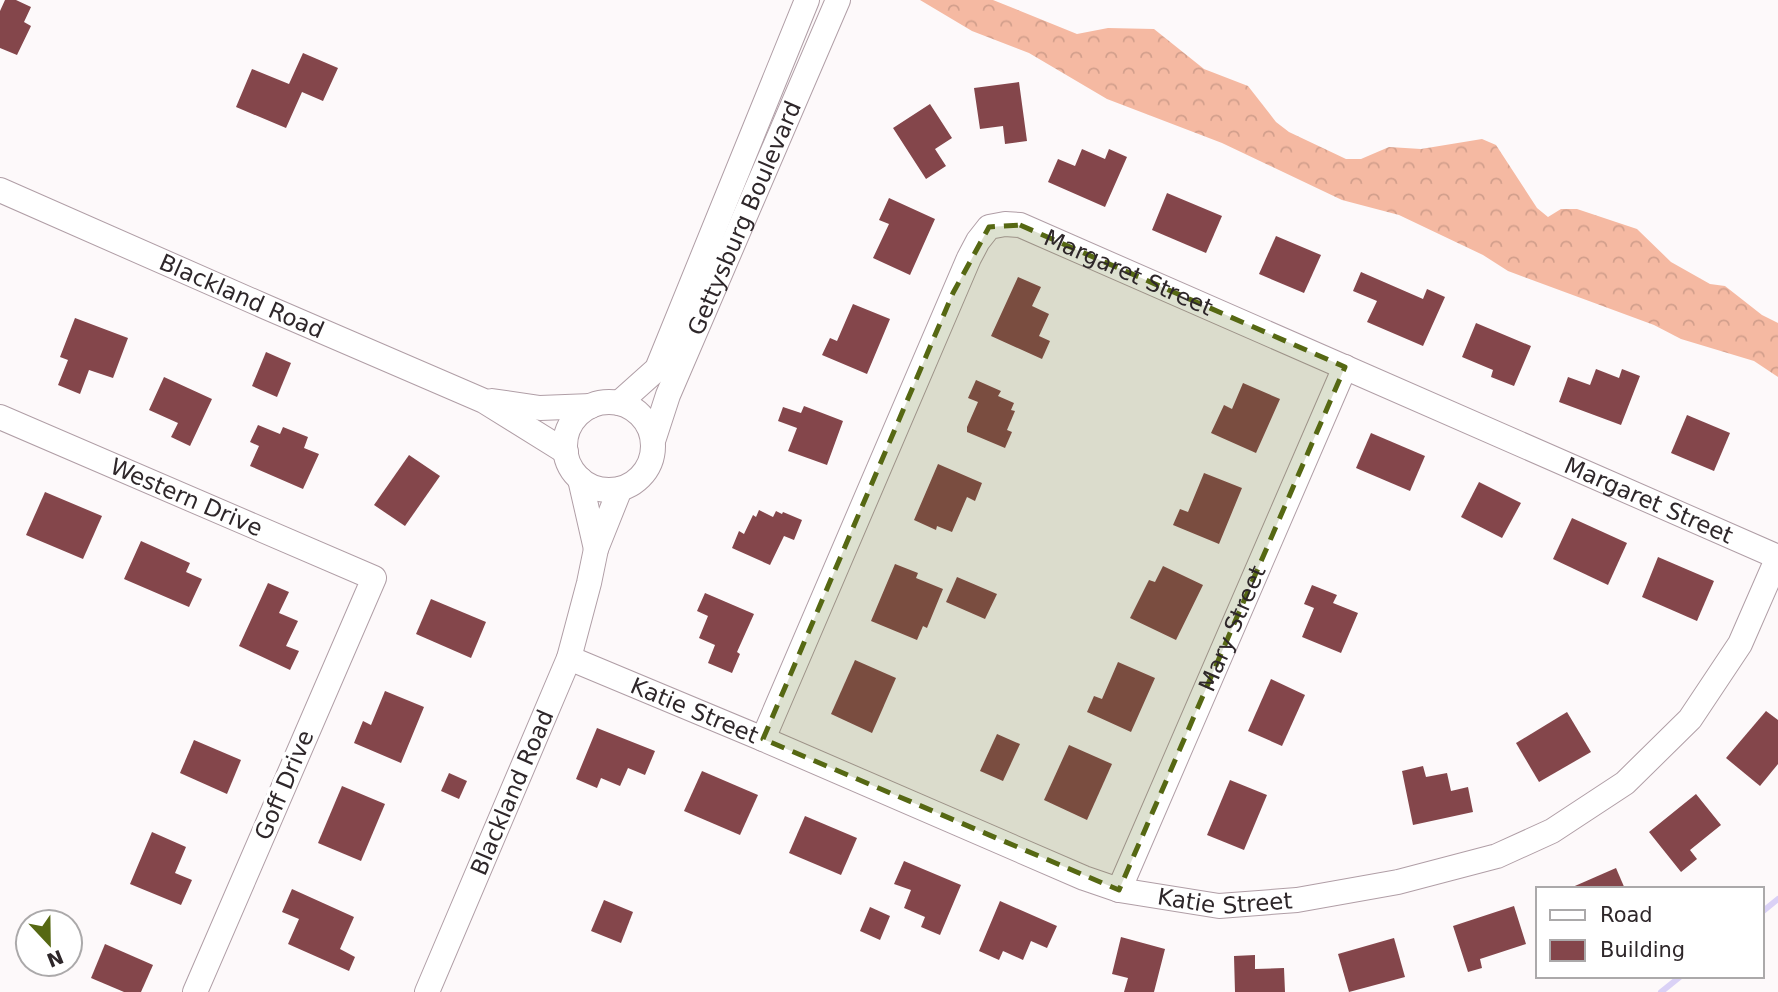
<svg xmlns="http://www.w3.org/2000/svg" width="1778" height="992" viewBox="0 0 1778 992" font-family="'DejaVu Sans',sans-serif">
	<style>
		.forest { fill: url(#forest-crowns) }
		.lines { fill: none; stroke-linecap: round; stroke-linejoin: round }
		.stream { stroke: #dad1f6; stroke-width: 6 }
		.building { fill: #84464b }
		.minor-casing { stroke: #b09ea6; stroke-width: 26 }
		.minor { stroke: #fff; stroke-width: 24 }
		.marked { fill: #566813; fill-opacity: 0.2; stroke: #566813; stroke-width: 5; stroke-dasharray: 14 9; stroke-linejoin: round }
		.labels { text-anchor: middle; dominant-baseline: central; stroke-width: 7; stroke-linejoin: round; paint-order: stroke }
		.street-label { font-size: 23px; fill: #2e272a; stroke: #fff }
	</style>
	<defs>
		<pattern id="forest-crowns" width="20" height="18" patternUnits="userSpaceOnUse" patternTransform="scale(1.75)"><rect width="20" height="18" fill="#f5b9a2"/><path d="M2 6a3 3 0 1 1 6 0M12 15a3 3 0 1 1 6 0" fill="none" stroke="#d29f8c"/></pattern>
	</defs>
	<rect width="100%" height="100%" fill="#fdf9fa"/>
	<polygon class="forest" points="920,0 993,0 1077,34 1108,28 1154,29 1204,69 1248,86 1276,122 1289,132 1346,159 1361,159 1389,147 1421,149 1482,139 1496,145 1537,208 1548,217 1561,209 1577,209 1637,229 1671,262 1710,284 1725,286 1762,315 1778,323 1778,377 1754,361 1681,339 1654,325 1508,271 1483,255 1399,215 1342,200 1222,143 1107,99 1029,53 972,31"/>
	<g class="lines">
		<g class="stream">
			<polyline points="1762,912 1778,899"/>
			<polyline points="1661,992 1681,976"/>
		</g>
	</g>
	<g class="building">
		<polygon points="5,0 16,0 31,7 24,22 31,26 17,55 0,48 0,11"/>
		<polygon points="303,53 338,68 323,101 302,92 286,128 236,107 252,69 289,84"/>
		<polygon points="1019,82 1027,141 1005,144 1003,126 980,129 974,88"/>
		<polygon points="930,104 952,138 935,149 946,166 926,179 893,128"/>
		<polygon points="1082,149 1105,159 1109,149 1127,157 1105,207 1048,182 1058,159 1075,166"/>
		<polygon points="1167,193 1222,216 1206,253 1152,230"/>
		<polygon points="889,198 935,219 910,275 873,258 889,224 879,220"/>
		<polygon points="1276,236 1321,255 1304,293 1259,274"/>
		<polygon points="1361,272 1423,299 1427,289 1445,297 1423,346 1367,322 1377,301 1353,291"/>
		<polygon points="1018,277 1041,287 1032,306 1049,314 1039,336 1050,341 1042,359 991,336"/>
		<polygon points="853,304 890,319 867,374 822,355 830,338 837,341"/>
		<polygon points="75,318 128,338 113,378 89,370 80,394 58,385 68,360 60,357"/>
		<polygon points="1476,323 1531,346 1514,386 1491,377 1493,370 1462,357"/>
		<polygon points="266,352 291,363 277,397 252,386"/>
		<polygon points="1596,369 1619,378 1622,369 1640,376 1621,425 1559,402 1568,377 1590,385"/>
		<polygon points="164,377 212,399 190,446 171,437 178,423 149,410"/>
		<polygon points="976,380 1001,391 998,396 1014,403 1011,410 1015,411 1007,430 1012,432 1005,448 967,432 967,427 978,402 968,398"/>
		<polygon points="1243,383 1280,399 1256,453 1211,433 1224,405 1232,409"/>
		<polygon points="804,406 843,421 827,465 788,451 797,428 778,421 783,407 801,413"/>
		<polygon points="1687,415 1730,433 1714,471 1671,453"/>
		<polygon points="258,425 280,434 283,427 308,437 304,448 319,454 303,489 250,466 259,446 250,442"/>
		<polygon points="1371,433 1425,456 1410,491 1356,468"/>
		<polygon points="409,455 440,476 405,526 374,505"/>
		<polygon points="938,464 982,483 975,501 967,497 952,532 937,526 936,530 914,520"/>
		<polygon points="1204,473 1242,488 1219,544 1173,525 1180,509 1188,512"/>
		<polygon points="1479,482 1521,503 1502,538 1461,517"/>
		<polygon points="45,492 102,516 83,559 26,535"/>
		<polygon points="759,510 773,517 776,511 782,514 783,512 802,520 794,540 784,536 770,565 732,548 739,531 744,534 753,515 756,517"/>
		<polygon points="1572,518 1627,543 1608,585 1553,559"/>
		<polygon points="141,541 190,563 186,572 202,579 189,607 124,579"/>
		<polygon points="1658,557 1714,581 1697,621 1642,597"/>
		<polygon points="895,564 918,573 916,578 943,589 927,628 923,626 917,640 871,621"/>
		<polygon points="1163,566 1203,585 1176,640 1130,618 1149,580 1155,582"/>
		<polygon points="957,577 997,594 985,619 946,602"/>
		<polygon points="268,583 289,592 279,613 298,621 286,646 299,651 290,670 239,646"/>
		<polygon points="1312,585 1337,595 1333,603 1358,613 1341,653 1302,637 1314,608 1304,604"/>
		<polygon points="705,593 754,614 737,652 740,654 732,673 708,663 715,645 699,638 708,616 697,611"/>
		<polygon points="431,599 486,622 471,658 416,634"/>
		<polygon points="855,660 896,678 872,733 831,714"/>
		<polygon points="1118,662 1155,678 1131,732 1087,712 1094,696 1102,699"/>
		<polygon points="1271,679 1305,695 1282,746 1248,731"/>
		<polygon points="385,691 424,707 401,763 354,743 363,721 371,725"/>
		<polygon points="1766,711 1778,720 1778,764 1760,786 1726,758"/>
		<polygon points="1567,712 1591,752 1539,782 1516,743"/>
		<polygon points="597,728 655,751 645,775 628,768 620,786 601,778 597,788 576,779"/>
		<polygon points="997,734 1020,744 1003,781 980,771"/>
		<polygon points="194,740 241,760 227,794 180,773"/>
		<polygon points="1069,745 1112,764 1087,820 1044,800"/>
		<polygon points="1423,766 1426,777 1447,773 1451,791 1468,787 1473,812 1413,825 1402,771"/>
		<polygon points="702,771 758,795 740,835 684,811"/>
		<polygon points="449,773 467,781 459,799 441,791"/>
		<polygon points="1230,780 1267,795 1244,850 1207,835"/>
		<polygon points="342,786 385,804 361,861 318,843"/>
		<polygon points="1696,794 1721,825 1690,850 1697,859 1681,872 1649,832"/>
		<polygon points="805,816 857,838 841,875 789,853"/>
		<polygon points="152,832 186,847 175,873 192,880 181,905 130,884"/>
		<polygon points="904,861 961,885 940,935 921,927 925,917 904,908 911,890 894,884"/>
		<polygon points="1616,868 1625,889 1568,889"/>
		<polygon points="292,889 354,917 340,949 355,957 349,971 288,944 299,919 282,912"/>
		<polygon points="604,900 633,912 621,943 591,931"/>
		<polygon points="1000,901 1057,926 1047,948 1031,941 1023,960 1003,951 999,960 979,951"/>
		<polygon points="1514,906 1526,944 1480,959 1482,968 1468,972 1453,926"/>
		<polygon points="870,907 890,916 880,940 860,931"/>
		<polygon points="1121,937 1165,949 1154,992 1124,992 1128,978 1112,974"/>
		<polygon points="1394,938 1405,977 1349,992 1338,954"/>
		<polygon points="105,944 153,965 141,992 124,992 91,978"/>
		<polygon points="1255,955 1255,969 1284,968 1285,992 1235,992 1234,956"/>
	</g>
	<g class="lines">
		<defs>
			<g id="minor">
				<path id="s1" d="M 0,190 L 266,307 L 484,401 L 566,452"/>
				<polyline points="492,401 540,408 591,406"/>
				<circle cx="609" cy="446" r="44"/>
				<polyline points="619,403 657,369 807,0"/>
				<path id="s2" d="M 0,417 L 374,578 L 195,992"/>
				<path id="s3" d="M 654,438 L 668,395 L 838,0"/>
				<polyline points="580,479 596,549"/>
				<path id="s4" d="M 569,658 L 763,739 L 1084,878 L 1119,890 L 1219,906 L 1297,900 L 1398,882 L 1497,856 L 1552,831 L 1625,783 L 1690,719 L 1740,644 L 1778,557"/>
				<path id="s5" d="M 763,739 L 969,258 L 978,241 L 989,227 L 1005,224 L 1020,225 L 1778,557"/>
				<path id="s6" d="M 1119,890 L 1345,367"/>
				<path id="s7" d="M 427,992 L 569,658 L 589,583 L 596,549 L 620,489"/>
			</g>
		</defs>
		<use href="#minor" class="minor-casing"/>
		<use href="#minor" class="minor"/>
	</g>
	<path class="marked" d="M 1020,225 L 1345,367 L 1119,890 L 763,739 L 953,293 L 989,227 Z"/>
	<g class="labels">
		<g class="street-label">
			<text stroke="none"><textPath href="#s3" startOffset="238">Gettysburg Boulevard</textPath></text>
			<text stroke="none"><textPath href="#s5" startOffset="710">Margaret Street</textPath></text>
			<text stroke="none"><textPath href="#s1" startOffset="264">Blackland Road</textPath></text>
			<text stroke="none"><textPath href="#s2" startOffset="203">Western Drive</textPath></text>
			<text stroke="none"><textPath href="#s5" startOffset="1278">Margaret Street</textPath></text>
			<text stroke="none"><textPath href="#s6" startOffset="285">Mary Street</textPath></text>
			<text stroke="none"><textPath href="#s4" startOffset="136">Katie Street</textPath></text>
			<text transform="translate(284 785) rotate(-67)">Goff Drive</text>
			<text stroke="none"><textPath href="#s7" startOffset="217">Blackland Road</textPath></text>
			<text stroke="none"><textPath href="#s4" startOffset="704">Katie Street</textPath></text>
		</g>
	</g>
	<rect x="1536" y="887" width="228" height="91" fill="#ffffff" stroke="#aba9aa" stroke-width="2"/>
	<rect x="1550" y="910" width="35" height="10" fill="#ffffff" stroke="#aba9aa" stroke-width="2"/>
	<text x="1600" y="922" font-size="21" fill="#2e272a">Road</text>
	<rect x="1550" y="940" width="35" height="21" fill="#84464b" stroke="#aba9aa" stroke-width="2"/>
	<text x="1600" y="957" font-size="21" fill="#2e272a">Building</text>
	<g transform="translate(49 943) rotate(158)"><circle r="33" fill="#ffffff" stroke="#aba9aa" stroke-width="2"/>
	<path d="M0-5L12 26L0 18L-12 26Z" fill="#566813"/>
	<text y="-10" font-size="19" font-weight="bold" text-anchor="middle" fill="#2e272a">N</text>
	</g>
</svg>
